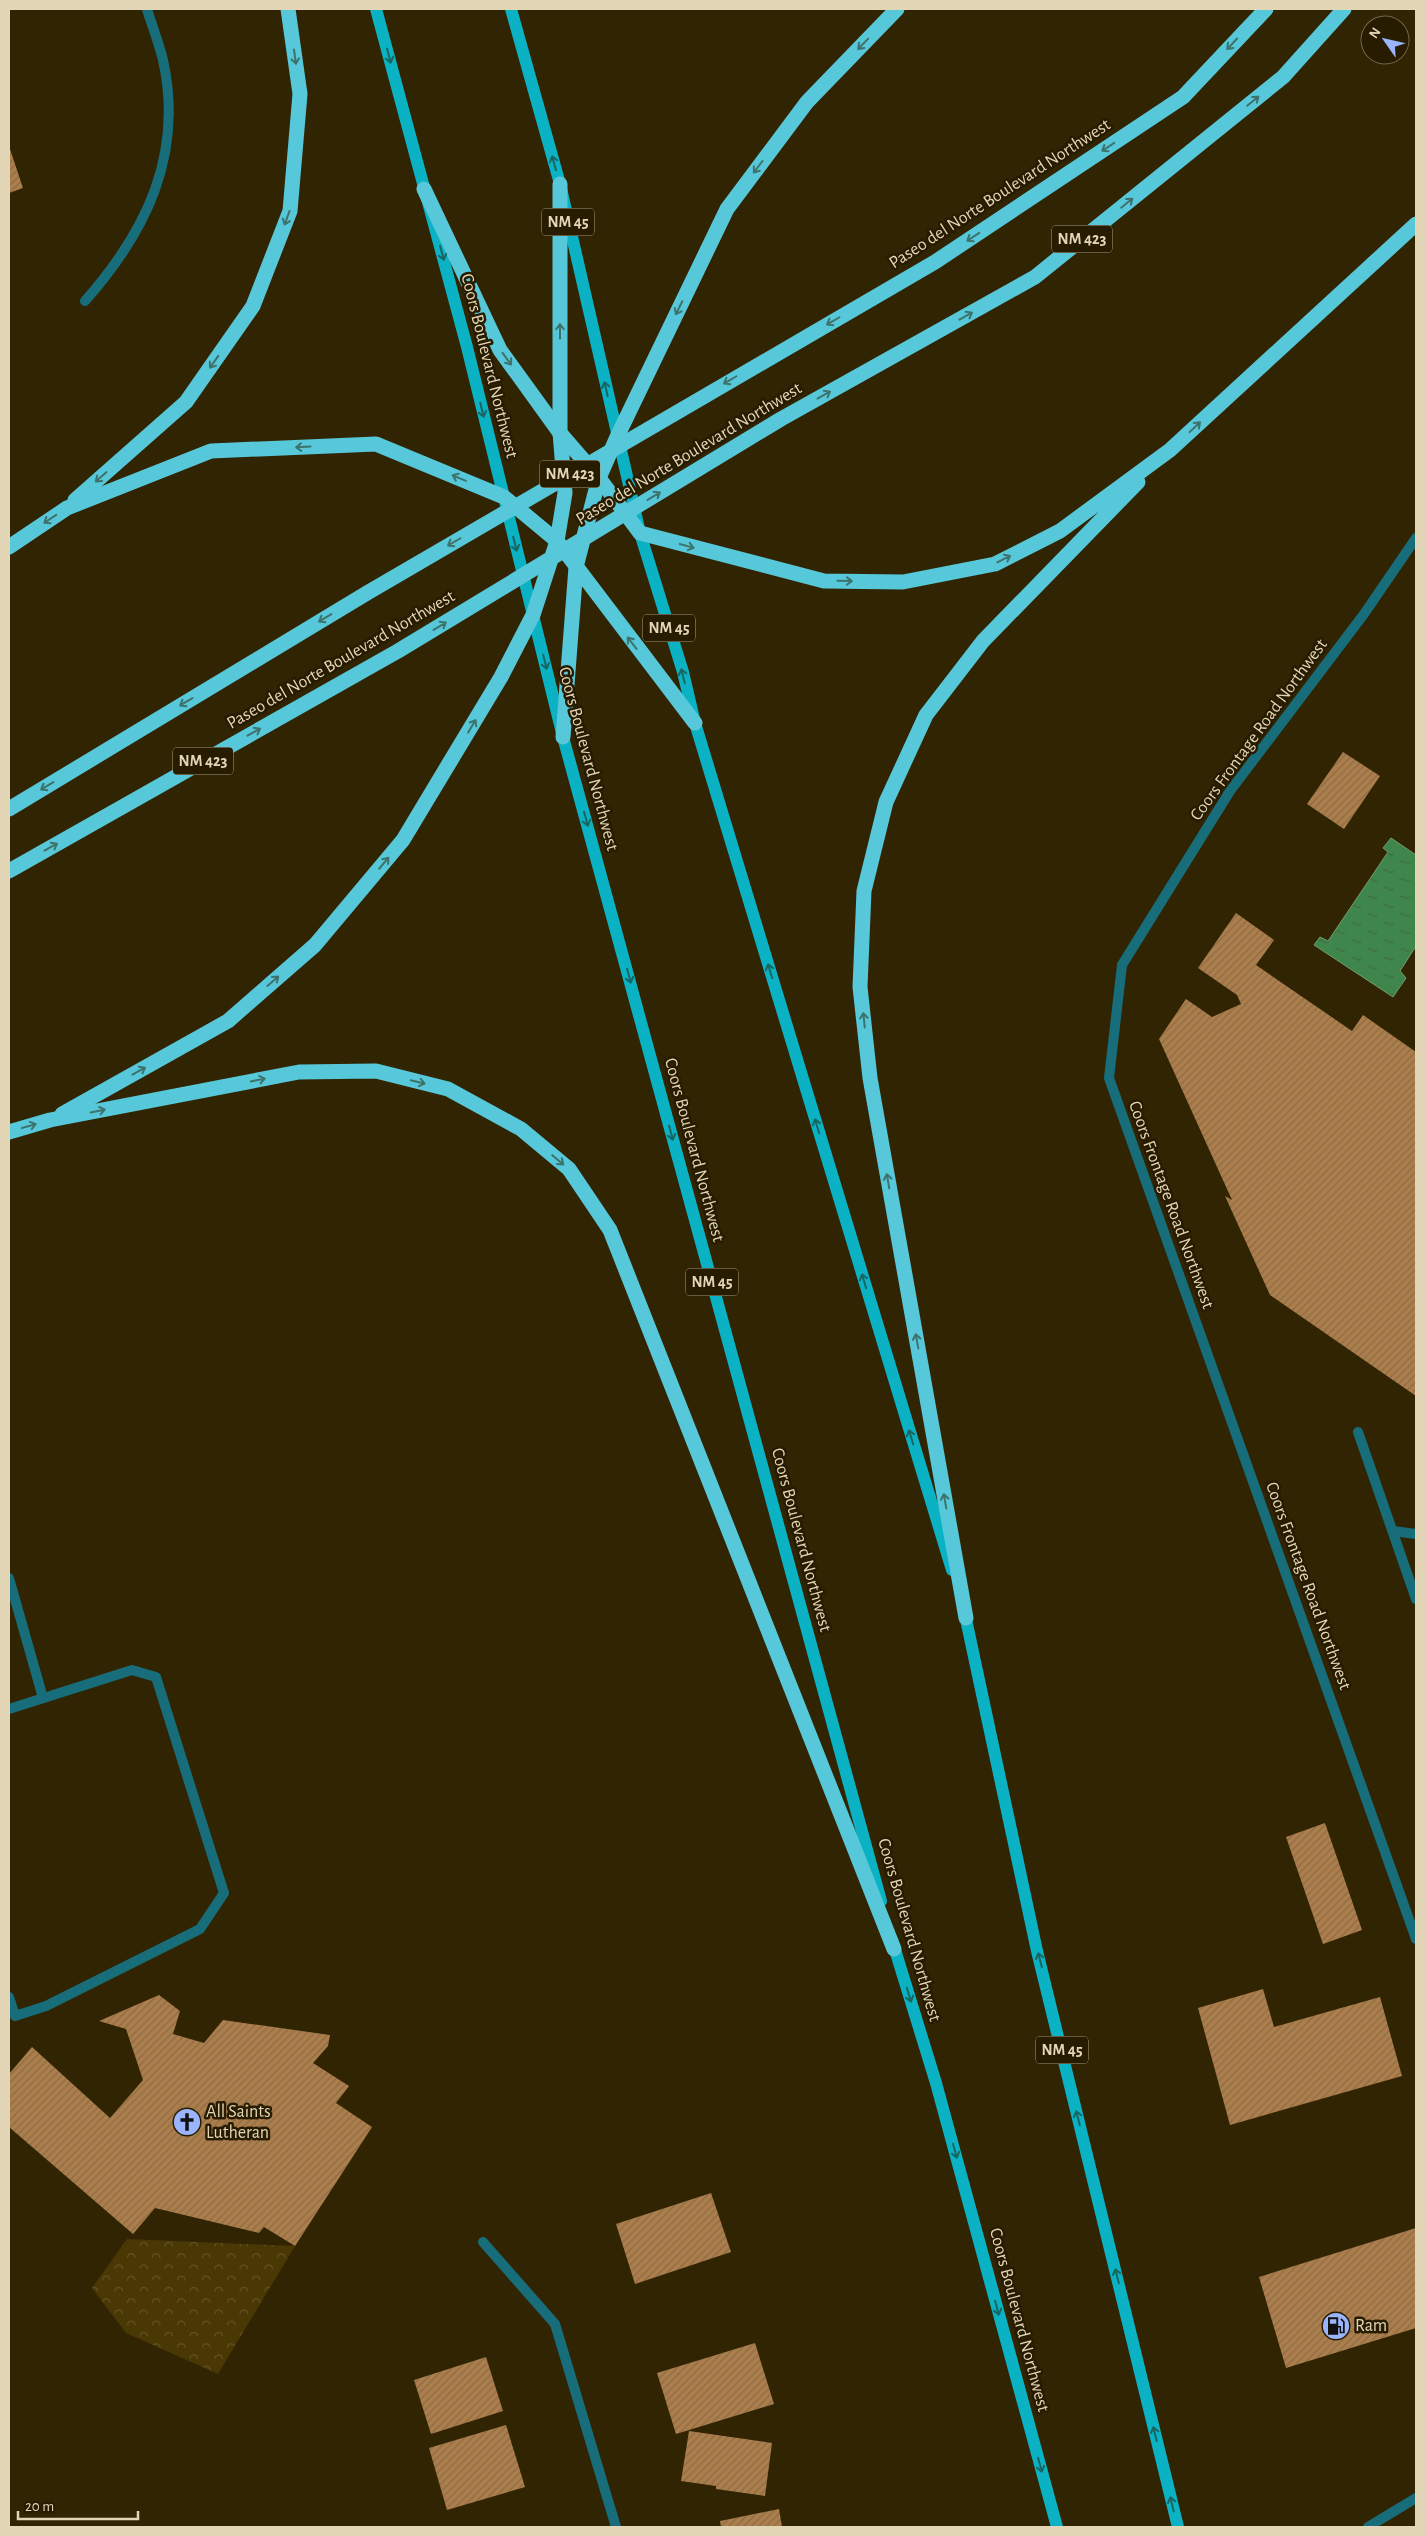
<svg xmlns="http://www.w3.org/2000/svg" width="1425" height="2536" viewBox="0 0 1425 2536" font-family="'Alegreya Sans',sans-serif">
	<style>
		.park { fill: url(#park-crowns) }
		.water { fill: url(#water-ripples); stroke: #709e6c }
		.building { fill: url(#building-hatch) }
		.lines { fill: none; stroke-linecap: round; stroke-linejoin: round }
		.lane { stroke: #176e7a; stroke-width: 10 }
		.street { stroke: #176e7a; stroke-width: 10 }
		.primary { stroke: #0ab2c4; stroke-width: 12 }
		.highway { stroke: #56c8d9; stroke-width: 15 }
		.oneway { stroke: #3e726c }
		.oneway2 { stroke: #186662 }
		.labels { text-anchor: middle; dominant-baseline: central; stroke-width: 5; stroke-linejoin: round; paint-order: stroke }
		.shield { fill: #271b00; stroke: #ab9e80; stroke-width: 1 }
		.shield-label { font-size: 16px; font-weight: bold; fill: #e3d6b7 }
		.street-label { font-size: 18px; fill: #e3d6b7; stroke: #271b00 }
		.poi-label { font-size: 18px; fill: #e3d6b7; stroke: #271b00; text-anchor: start }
	</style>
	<defs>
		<pattern id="park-crowns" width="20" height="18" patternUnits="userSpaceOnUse" patternTransform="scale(1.25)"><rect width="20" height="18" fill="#493804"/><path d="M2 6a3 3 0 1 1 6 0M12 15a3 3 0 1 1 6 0" fill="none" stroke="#635426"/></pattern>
		<pattern id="water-ripples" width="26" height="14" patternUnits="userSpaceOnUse" patternTransform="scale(1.25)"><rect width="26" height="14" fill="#3e864c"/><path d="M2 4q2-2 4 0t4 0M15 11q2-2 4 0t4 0" fill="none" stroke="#406a44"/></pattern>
		<pattern id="building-hatch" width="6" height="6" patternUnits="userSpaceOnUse" patternTransform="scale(1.25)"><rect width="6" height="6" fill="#ab7e4c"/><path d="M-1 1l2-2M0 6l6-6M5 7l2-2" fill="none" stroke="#8c6b46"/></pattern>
	</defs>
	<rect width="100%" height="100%" fill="#312402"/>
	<polygon class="park" points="127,2239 295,2246 218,2374 126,2333 92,2288"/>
	<polygon class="water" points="1391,838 1416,855 1416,946 1400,971 1406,978 1393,997 1314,945 1320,937 1328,941 1388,852 1383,848"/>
	<g class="building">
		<polygon points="9,146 23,188 9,193"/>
		<polygon points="1343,752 1380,776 1344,829 1307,804"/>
		<polygon points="1236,913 1274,940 1256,965 1352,1031 1363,1015 1416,1052 1416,1396 1270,1295 1225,1196 1232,1200 1159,1039 1186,999 1212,1017 1241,1004 1237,995 1198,968"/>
		<polygon points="1325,1823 1362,1930 1323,1944 1286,1837"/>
		<polygon points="1263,1989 1274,2027 1380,1997 1402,2076 1230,2125 1198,2008"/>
		<polygon points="159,1995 180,2011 173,2034 204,2043 223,2020 330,2035 328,2046 313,2063 349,2086 336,2103 372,2127 295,2246 264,2227 259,2233 155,2208 133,2234 9,2127 9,2074 32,2047 110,2118 143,2080 126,2029 99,2021"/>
		<polygon points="711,2193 731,2252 635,2284 616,2224"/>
		<polygon points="1416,2228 1416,2328 1286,2368 1259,2277"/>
		<polygon points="755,2343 774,2404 676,2434 657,2373"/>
		<polygon points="486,2357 503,2411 431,2434 414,2380"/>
		<polygon points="506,2425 525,2487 447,2510 429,2448"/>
		<polygon points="689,2431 772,2443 765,2496 716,2489 716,2486 681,2481"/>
		<polygon points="779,2509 782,2527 721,2527 720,2521"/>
	</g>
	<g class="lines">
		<g class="lane">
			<path d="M 85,301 C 146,232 184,155 163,60 C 159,43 152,26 147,9"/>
			<polyline points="1358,1432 1416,1599"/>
			<polyline points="1393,1531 1416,1534"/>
			<polyline points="9,1578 43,1698"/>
			<polyline points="9,1709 132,1670 156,1677 224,1893 200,1929 46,2006 15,2016 9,1997"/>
		</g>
		<g class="street">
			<polyline points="1416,538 1364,614 1230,791 1122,965 1109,1078 1416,1939"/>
			<polyline points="483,2242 555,2324 616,2527"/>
			<polyline points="1368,2527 1416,2498"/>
		</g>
		<g class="primary">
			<polyline points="376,9 467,347 563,737 881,1901"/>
			<polyline points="511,9 560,184 640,533 683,672 695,723 952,1570"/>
			<polyline points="964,1610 1037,1951 1178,2527"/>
			<polyline points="892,1940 936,2083 1057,2527"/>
		</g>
		<g class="highway">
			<polyline points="424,189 500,350 560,433 599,478 640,533 824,581 903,582 995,564 1060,531 1170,450 1416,224"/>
			<polyline points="75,500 186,402 253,306 290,211 300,94 288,9"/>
			<polyline points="9,547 67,508 211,451 376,444 504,497 557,541 695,723"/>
			<polyline points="563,737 576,567 599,478 617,437 727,209 807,102 897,9"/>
			<polyline points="9,809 367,593 935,262 1183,97 1266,9"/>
			<polyline points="9,871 398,651 781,419 1035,277 1283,77 1344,9"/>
			<polyline points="62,1114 228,1021 315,945 403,840 501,677 533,615 557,541 565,493 560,433 560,184"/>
			<polyline points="9,1132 50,1120 299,1072 376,1071 448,1089 521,1129 569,1169 610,1230 894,1949"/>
			<polyline points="966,1618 870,1078 860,987 864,891 886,802 926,715 983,641 1138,482"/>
		</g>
	</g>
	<defs><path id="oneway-shaft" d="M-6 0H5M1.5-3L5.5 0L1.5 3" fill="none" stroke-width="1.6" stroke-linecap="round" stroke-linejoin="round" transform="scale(1.25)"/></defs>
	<g class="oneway">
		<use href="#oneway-shaft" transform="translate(863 44) rotate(134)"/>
		<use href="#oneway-shaft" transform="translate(1232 44) rotate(133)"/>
		<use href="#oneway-shaft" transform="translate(295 57) rotate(82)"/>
		<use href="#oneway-shaft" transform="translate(1253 101) rotate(-39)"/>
		<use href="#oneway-shaft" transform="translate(1108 147) rotate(146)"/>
		<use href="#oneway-shaft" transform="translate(758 167) rotate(127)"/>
		<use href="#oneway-shaft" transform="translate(1127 203) rotate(-39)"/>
		<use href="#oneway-shaft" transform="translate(287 218) rotate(110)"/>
		<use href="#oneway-shaft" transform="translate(973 237) rotate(146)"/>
		<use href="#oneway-shaft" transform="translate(679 308) rotate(116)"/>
		<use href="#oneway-shaft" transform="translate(966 316) rotate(-29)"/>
		<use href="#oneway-shaft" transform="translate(833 321) rotate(150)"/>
		<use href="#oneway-shaft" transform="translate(560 331) rotate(-90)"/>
		<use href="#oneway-shaft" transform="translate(507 359) rotate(54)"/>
		<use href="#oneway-shaft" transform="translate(214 362) rotate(125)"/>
		<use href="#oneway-shaft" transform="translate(730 380) rotate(150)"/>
		<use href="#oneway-shaft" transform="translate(824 395) rotate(-29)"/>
		<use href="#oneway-shaft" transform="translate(1195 427) rotate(-43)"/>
		<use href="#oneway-shaft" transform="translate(303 447) rotate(177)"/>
		<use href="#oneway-shaft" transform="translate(101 477) rotate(139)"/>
		<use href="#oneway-shaft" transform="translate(459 478) rotate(-157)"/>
		<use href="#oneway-shaft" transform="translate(654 496) rotate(-31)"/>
		<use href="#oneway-shaft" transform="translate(50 519) rotate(146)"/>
		<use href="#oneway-shaft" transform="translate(454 542) rotate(150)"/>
		<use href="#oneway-shaft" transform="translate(687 546) rotate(15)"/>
		<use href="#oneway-shaft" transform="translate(1004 559) rotate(-27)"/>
		<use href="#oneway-shaft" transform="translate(845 581) rotate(1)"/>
		<use href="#oneway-shaft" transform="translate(325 618) rotate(149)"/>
		<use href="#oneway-shaft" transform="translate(440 626) rotate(-31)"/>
		<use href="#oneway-shaft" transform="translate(632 643) rotate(-128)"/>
		<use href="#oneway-shaft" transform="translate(186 702) rotate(149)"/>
		<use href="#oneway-shaft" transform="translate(472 726) rotate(-59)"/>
		<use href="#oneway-shaft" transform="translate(254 732) rotate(-29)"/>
		<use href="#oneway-shaft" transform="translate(47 786) rotate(149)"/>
		<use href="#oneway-shaft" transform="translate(51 847) rotate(-29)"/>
		<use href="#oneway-shaft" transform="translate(384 863) rotate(-50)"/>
		<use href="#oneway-shaft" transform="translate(273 981) rotate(-41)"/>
		<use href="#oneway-shaft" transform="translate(864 1020) rotate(-96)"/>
		<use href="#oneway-shaft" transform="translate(139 1071) rotate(-29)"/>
		<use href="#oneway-shaft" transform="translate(258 1080) rotate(-11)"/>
		<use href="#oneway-shaft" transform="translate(418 1082) rotate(14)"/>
		<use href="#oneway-shaft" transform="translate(98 1111) rotate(-11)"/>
		<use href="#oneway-shaft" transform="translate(29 1126) rotate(-15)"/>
		<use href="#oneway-shaft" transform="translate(558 1160) rotate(40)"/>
		<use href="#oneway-shaft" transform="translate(888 1181) rotate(-100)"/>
		<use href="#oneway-shaft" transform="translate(917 1341) rotate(-100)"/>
		<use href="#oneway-shaft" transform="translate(945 1501) rotate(-100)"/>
	</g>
	<g class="oneway2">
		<use href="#oneway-shaft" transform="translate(389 56) rotate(75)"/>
		<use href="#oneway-shaft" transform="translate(554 163) rotate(-105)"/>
		<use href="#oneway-shaft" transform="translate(442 253) rotate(75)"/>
		<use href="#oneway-shaft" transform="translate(606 389) rotate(-103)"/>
		<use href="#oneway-shaft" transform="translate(482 410) rotate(76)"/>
		<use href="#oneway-shaft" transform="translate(515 544) rotate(76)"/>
		<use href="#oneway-shaft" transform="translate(545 662) rotate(76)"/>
		<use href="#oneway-shaft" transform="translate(683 676) rotate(-104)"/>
		<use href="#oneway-shaft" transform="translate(586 819) rotate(75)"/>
		<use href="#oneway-shaft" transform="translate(770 971) rotate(-107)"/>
		<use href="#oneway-shaft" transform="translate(629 976) rotate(75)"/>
		<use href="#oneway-shaft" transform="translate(817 1126) rotate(-107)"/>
		<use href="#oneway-shaft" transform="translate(671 1133) rotate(75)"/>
		<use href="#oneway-shaft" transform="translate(864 1281) rotate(-107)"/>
		<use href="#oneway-shaft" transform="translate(911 1437) rotate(-107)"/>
		<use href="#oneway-shaft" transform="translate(1040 1960) rotate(-104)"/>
		<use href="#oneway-shaft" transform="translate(909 1995) rotate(73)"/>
		<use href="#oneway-shaft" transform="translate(1078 2118) rotate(-104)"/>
		<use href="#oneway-shaft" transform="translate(955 2151) rotate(75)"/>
		<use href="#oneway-shaft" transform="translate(1117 2276) rotate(-104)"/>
		<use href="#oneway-shaft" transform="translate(997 2308) rotate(75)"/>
		<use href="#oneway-shaft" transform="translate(1155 2434) rotate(-104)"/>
		<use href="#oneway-shaft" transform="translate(1040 2465) rotate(75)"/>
		<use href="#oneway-shaft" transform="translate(1172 2504) rotate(-103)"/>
	</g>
	<defs>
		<symbol id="church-disc" viewBox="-11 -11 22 22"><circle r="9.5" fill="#9ab5fd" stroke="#271b00"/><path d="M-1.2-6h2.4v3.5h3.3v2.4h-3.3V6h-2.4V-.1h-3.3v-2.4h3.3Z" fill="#111"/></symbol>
		<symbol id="fuel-disc" viewBox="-11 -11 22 22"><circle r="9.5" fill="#9ab5fd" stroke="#271b00"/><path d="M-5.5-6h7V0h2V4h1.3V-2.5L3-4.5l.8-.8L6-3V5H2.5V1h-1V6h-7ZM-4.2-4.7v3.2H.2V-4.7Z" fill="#111"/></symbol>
	</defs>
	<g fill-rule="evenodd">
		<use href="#church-disc" x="171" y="2106" width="32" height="32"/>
		<use href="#fuel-disc" x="1320" y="2310" width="32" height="32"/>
	</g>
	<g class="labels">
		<g class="shield">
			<rect x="542" y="208.5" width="52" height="27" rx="4"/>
			<rect x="1052" y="225.5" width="60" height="27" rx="4"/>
			<rect x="540" y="460.5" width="60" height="27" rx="4"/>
			<rect x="643" y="614.5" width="52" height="27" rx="4"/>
			<rect x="173" y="747.5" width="60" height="27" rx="4"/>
			<rect x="686" y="1268.5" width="52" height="27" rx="4"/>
			<rect x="1036" y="2036.5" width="52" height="27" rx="4"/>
		</g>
		<g class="shield-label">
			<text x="568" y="222">NM 45</text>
			<text x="1082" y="239">NM 423</text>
			<text x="570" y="474">NM 423</text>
			<text x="669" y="628">NM 45</text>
			<text x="203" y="761">NM 423</text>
			<text x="712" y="1282">NM 45</text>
			<text x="1062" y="2050">NM 45</text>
		</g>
		<g class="street-label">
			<text transform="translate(1000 194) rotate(-33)">Paseo del Norte Boulevard Northwest</text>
			<text transform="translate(489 366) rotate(76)">Coors Boulevard Northwest</text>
			<text transform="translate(689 454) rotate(-31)">Paseo del Norte Boulevard Northwest</text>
			<text transform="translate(341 660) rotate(-30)">Paseo del Norte Boulevard Northwest</text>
			<text transform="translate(1259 730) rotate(-54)">Coors Frontage Road Northwest</text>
			<text transform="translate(588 759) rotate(75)">Coors Boulevard Northwest</text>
			<text transform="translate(694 1150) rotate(75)">Coors Boulevard Northwest</text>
			<text transform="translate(1171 1205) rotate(70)">Coors Frontage Road Northwest</text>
			<text transform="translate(801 1540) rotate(75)">Coors Boulevard Northwest</text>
			<text transform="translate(1308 1586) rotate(70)">Coors Frontage Road Northwest</text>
			<text transform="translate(909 1930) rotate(74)">Coors Boulevard Northwest</text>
			<text transform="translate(1019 2320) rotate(75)">Coors Boulevard Northwest</text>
		</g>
		<g class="poi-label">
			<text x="206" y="2112">All Saints<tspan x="206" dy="21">Lutheran</tspan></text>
			<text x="1355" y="2326">Ram</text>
		</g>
	</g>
	<rect width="1425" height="2536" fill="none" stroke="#e3d6b7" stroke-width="20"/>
	<g transform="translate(1385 40) rotate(304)"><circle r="24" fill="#271b00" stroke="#726649"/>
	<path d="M0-4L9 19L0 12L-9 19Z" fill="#9ab5fd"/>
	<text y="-8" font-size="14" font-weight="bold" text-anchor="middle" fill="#e3d6b7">N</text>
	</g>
	<path d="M18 2511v8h120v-8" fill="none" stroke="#e3d6b7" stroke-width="2.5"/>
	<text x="25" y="2511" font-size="15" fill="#e3d6b7" stroke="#271b00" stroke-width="4" paint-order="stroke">20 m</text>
</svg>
